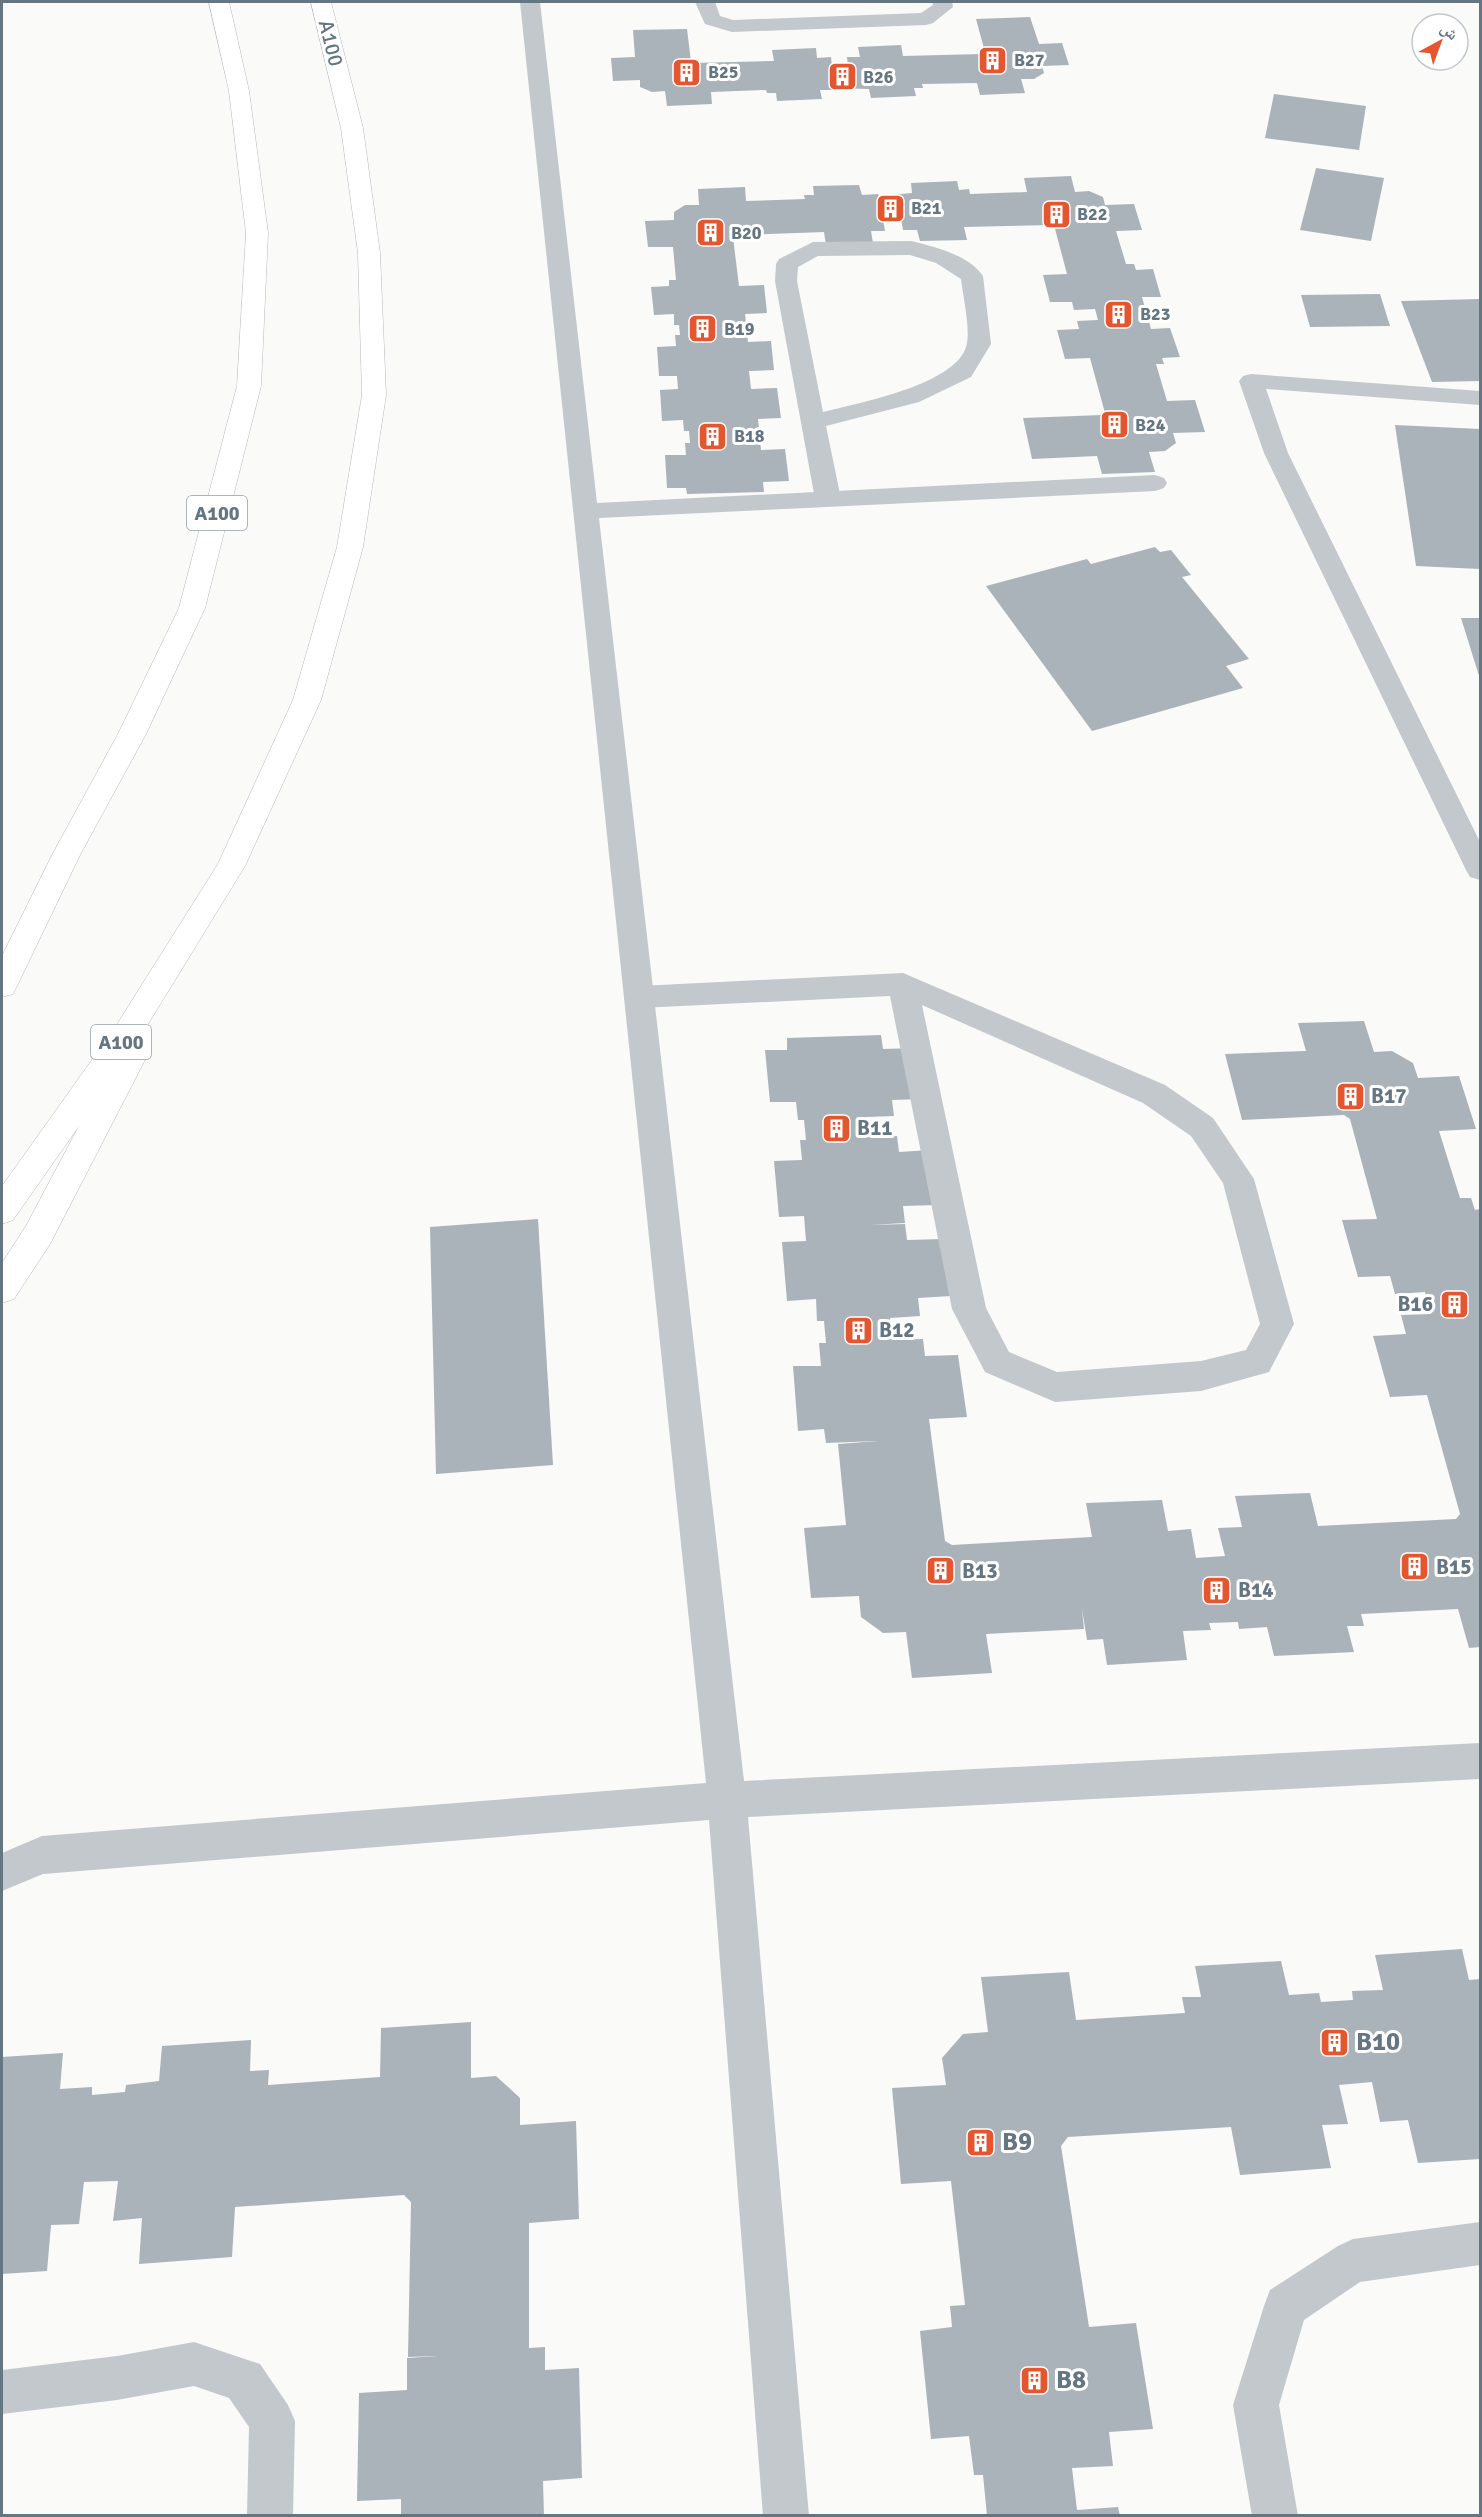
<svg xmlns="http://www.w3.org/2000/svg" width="1482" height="2517" viewBox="0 0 1482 2517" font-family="Signika,'Noto Naskh Arabic',sans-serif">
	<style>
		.building { fill: #aab3b9 }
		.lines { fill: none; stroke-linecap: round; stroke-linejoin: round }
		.highway-casing { stroke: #b4b9bd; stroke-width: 1 }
		.lane { fill: #c3c8cc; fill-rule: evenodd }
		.street { fill: #c3c8cc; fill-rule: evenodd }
		.highway { fill: #fff; fill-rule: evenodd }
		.labels { text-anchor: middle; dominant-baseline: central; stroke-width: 6; stroke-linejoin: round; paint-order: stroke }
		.far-poi-label { font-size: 18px; font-weight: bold; fill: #657683; stroke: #fff; text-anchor: start }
		.shield { fill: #fff; stroke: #939fa8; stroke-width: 1.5 }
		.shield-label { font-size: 20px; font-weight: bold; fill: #657683 }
		.street-label { font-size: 21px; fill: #657683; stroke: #fff }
		.poi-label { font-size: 21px; font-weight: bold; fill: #657683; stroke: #fff; text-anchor: start }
		.near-poi-label { font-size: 26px; font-weight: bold; fill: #657683; stroke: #fff; text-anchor: start }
	</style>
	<rect width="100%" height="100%" fill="#fafaf8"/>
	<g class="building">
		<polygon points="1030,17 1039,44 1062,43 1069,65 1042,66 1044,73 1034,79 1021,79 1025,93 980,95 977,83 922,84 923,88 914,88 916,96 871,98 869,89 836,88 837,90 820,90 822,99 777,101 776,93 767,93 766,90 711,92 712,104 667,106 665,91 652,92 640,87 640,80 613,81 611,58 635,57 633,30 687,29 691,62 694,63 774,61 772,50 816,48 817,58 831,57 832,67 848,66 847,57 860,57 858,47 901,45 903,56 982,54 985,52 976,19"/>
		<polygon points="1274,94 1366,106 1359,150 1265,138"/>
		<polygon points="1316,168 1384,178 1371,241 1300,230"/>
		<polygon points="1071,176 1075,192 1089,191 1103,197 1105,205 1134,204 1142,230 1116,231 1126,264 1134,264 1136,270 1153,269 1161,297 1142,297 1145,308 1140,308 1143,318 1148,318 1151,329 1170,328 1180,357 1162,358 1164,364 1156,364 1167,401 1195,400 1205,432 1173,433 1176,443 1165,451 1149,452 1155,472 1102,474 1097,456 1032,459 1023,418 1102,415 1105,413 1090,358 1065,359 1057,330 1079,329 1077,321 1098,320 1095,309 1074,310 1072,302 1050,302 1043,275 1067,274 1054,225 964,227 967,240 920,241 917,230 903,230 901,219 883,220 885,231 871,231 873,243 826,245 824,232 737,235 733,237 739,286 764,285 767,313 745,314 746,322 725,323 726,334 747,333 748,342 771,341 774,370 749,371 751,389 777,388 781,418 758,419 759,429 737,430 738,441 760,440 761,450 785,449 789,481 763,482 764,492 687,494 686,488 667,488 665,455 686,455 685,443 690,443 689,431 684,431 683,420 662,421 660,390 678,389 677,376 659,376 657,347 676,346 675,335 680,335 679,325 674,325 674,314 654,315 651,287 669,286 669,280 676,280 673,247 648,247 645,221 674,220 674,212 685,205 699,205 698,189 745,187 746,201 805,199 804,195 814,195 813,186 859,185 862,195 878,194 879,196 912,193 911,183 957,181 959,190 969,189 970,194 1027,192 1024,178"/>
		<polygon points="1380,294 1390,326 1310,327 1301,295"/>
		<polygon points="1480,299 1480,381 1432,382 1401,301"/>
		<polygon points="1395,425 1480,429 1480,569 1416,566"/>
		<polygon points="1155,547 1160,552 1171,550 1191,575 1182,577 1249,659 1226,666 1243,688 1092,731 986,586 1087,559 1091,564"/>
		<polygon points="1461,618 1480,618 1480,679"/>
		<polygon points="1364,1021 1374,1052 1392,1051 1413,1063 1418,1078 1459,1076 1476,1129 1439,1131 1460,1198 1471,1198 1475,1210 1480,1209 1480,1647 1469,1648 1458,1609 1361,1614 1364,1626 1347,1626 1354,1652 1274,1656 1267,1627 1239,1629 1238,1622 1209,1623 1211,1630 1183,1631 1187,1660 1107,1665 1103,1639 1087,1640 1082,1609 1084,1629 986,1634 992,1673 912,1678 906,1632 883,1633 861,1617 859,1596 811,1598 804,1528 846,1525 838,1444 878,1441 826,1443 824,1429 798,1431 793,1366 821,1366 819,1343 826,1343 824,1321 817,1321 816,1299 787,1301 782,1242 806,1241 804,1216 779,1217 774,1161 802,1160 800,1140 806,1140 804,1120 798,1120 796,1102 770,1102 765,1050 787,1050 787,1038 881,1035 883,1049 916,1048 923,1099 892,1100 894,1116 866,1117 869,1137 897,1136 899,1152 930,1150 937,1205 903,1206 905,1223 870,1225 905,1224 907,1240 943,1239 951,1296 918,1298 920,1316 890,1318 892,1340 923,1339 925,1356 958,1355 967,1417 929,1419 945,1541 952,1545 1092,1537 1086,1503 1162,1500 1168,1531 1191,1529 1196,1558 1225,1556 1218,1528 1242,1527 1235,1496 1310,1493 1318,1526 1456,1519 1460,1514 1427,1395 1390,1397 1373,1336 1406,1334 1401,1315 1431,1314 1425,1292 1395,1294 1390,1276 1358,1277 1342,1220 1377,1219 1350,1119 1344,1115 1242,1120 1225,1054 1306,1051 1298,1023"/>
		<polygon points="538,1219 553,1465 436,1474 430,1227"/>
		<polygon points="1462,1949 1469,1980 1480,1979 1480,2159 1418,2163 1408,2120 1380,2122 1372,2082 1339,2085 1348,2124 1322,2125 1331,2168 1240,2175 1231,2127 1068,2137 1061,2146 1089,2327 1136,2323 1153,2429 1109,2432 1113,2466 1072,2468 1077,2510 1118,2507 1120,2516 987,2516 983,2475 974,2475 969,2436 931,2439 920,2331 952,2327 950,2306 965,2305 951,2181 901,2184 892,2088 946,2085 942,2058 963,2034 988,2032 981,1977 1069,1972 1076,2020 1185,2013 1182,1997 1201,1997 1195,1966 1281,1961 1289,1995 1319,1993 1321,2002 1353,2000 1352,1991 1383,1990 1375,1955"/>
		<polygon points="471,2022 471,2078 496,2076 520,2098 520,2125 576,2121 579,2219 529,2223 529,2348 545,2347 545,2370 579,2368 582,2478 543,2481 544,2516 401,2516 401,2499 357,2501 359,2393 407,2390 407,2358 438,2356 408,2357 411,2202 404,2195 235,2207 232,2257 139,2264 142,2218 113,2221 118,2181 84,2182 79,2224 51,2225 47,2271 2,2274 2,2057 63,2053 60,2089 92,2087 92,2095 125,2092 126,2085 159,2081 162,2046 251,2040 250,2071 269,2070 268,2085 380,2077 381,2028"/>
	</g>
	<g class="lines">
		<defs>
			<g id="highway">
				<polygon points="209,2 229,2 249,91 268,233 261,386 205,608 146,734 80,855 17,986 13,994 2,997 2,956 52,855 118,734 179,608 237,386 246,233 229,91"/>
				<polygon points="311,2 331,2 363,128 380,253 386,395 363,547 321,700 245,866 134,1047 142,1050 146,1058 50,1244 14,1299 2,1303 2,1263 26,1226 79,1126 13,1220 2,1224 2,1186 114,1029 218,864 293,700 337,547 362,395 358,253 341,128"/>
			</g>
		</defs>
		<use href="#highway" class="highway-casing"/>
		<g class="lane">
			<polygon points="695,2 715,2 720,16 733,20 921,13 933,5 932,2 952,2 953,7 933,23 926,25 732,32 705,24"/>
			<path d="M 911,241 C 935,247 969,255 983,276 L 991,344 L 971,377 L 919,402 L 826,426 L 841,499 L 837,504 L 828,507 L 819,504 L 815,499 L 775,281 L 776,264 L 779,259 L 813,242 ZM 910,255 L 936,263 L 961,279 C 963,296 970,327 967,343 C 961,384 858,403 823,412 L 797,281 L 798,267 L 818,256 Z"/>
			<path d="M 903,973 L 1165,1085 L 1213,1118 L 1254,1179 L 1294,1324 L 1269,1372 L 1201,1391 L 1055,1402 L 985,1372 L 952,1309 L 890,996 L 640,1008 L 629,1005 L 625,997 L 629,989 L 640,986 ZM 922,1005 L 1143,1103 L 1191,1136 L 1223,1183 L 1260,1324 L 1246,1350 L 1201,1361 L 1057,1372 L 1009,1352 L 986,1308 Z"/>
			<polygon points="1480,2222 1480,2265 1360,2282 1304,2320 1279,2405 1298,2516 1252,2516 1233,2405 1264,2306 1270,2290 1338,2246 1353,2239"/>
			<polygon points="194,2342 260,2364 288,2405 295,2421 293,2516 247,2516 249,2427 229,2398 194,2386 117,2400 2,2414 2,2370 117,2356"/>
		</g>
		<g class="street">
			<polygon points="520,2 540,2 597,503 1155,475 1164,478 1167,483 1164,488 1155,491 599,518 744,1781 1480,1743 1480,1779 748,1817 809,2516 763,2516 709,1820 43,1874 2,1891 2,1853 42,1836 706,1783"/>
			<polygon points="1251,374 1480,391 1480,405 1266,389 1288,453 1480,842 1480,880 1470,877 1466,870 1264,453 1239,381 1243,376"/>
		</g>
		<use href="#highway" class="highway"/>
	</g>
	<defs>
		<symbol id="building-square" viewBox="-11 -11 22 22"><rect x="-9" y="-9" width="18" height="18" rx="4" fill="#e4572e" stroke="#fff"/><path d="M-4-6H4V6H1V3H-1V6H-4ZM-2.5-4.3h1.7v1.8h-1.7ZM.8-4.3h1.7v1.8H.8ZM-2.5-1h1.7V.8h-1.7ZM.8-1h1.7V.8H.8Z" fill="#fff"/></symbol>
	</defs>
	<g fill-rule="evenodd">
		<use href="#building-square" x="976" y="44" width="33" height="33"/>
		<use href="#building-square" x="670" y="56" width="33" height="33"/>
		<use href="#building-square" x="826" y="60" width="33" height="33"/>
		<use href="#building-square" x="874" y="192" width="33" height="33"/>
		<use href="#building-square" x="1040" y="198" width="33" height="33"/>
		<use href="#building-square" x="694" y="216" width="33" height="33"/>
		<use href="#building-square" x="1102" y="298" width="33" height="33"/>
		<use href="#building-square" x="686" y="312" width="33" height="33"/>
		<use href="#building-square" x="1098" y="408" width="33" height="33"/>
		<use href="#building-square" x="696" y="420" width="33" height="33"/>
		<use href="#building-square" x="1334" y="1080" width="33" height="33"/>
		<use href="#building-square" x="820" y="1112" width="33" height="33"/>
		<use href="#building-square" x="1438" y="1288" width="33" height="33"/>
		<use href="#building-square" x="842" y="1314" width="33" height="33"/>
		<use href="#building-square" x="1398" y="1550" width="33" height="33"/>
		<use href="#building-square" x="924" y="1554" width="33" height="33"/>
		<use href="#building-square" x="1200" y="1574" width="33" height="33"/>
		<use href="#building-square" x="1318" y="2026" width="33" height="33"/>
		<use href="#building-square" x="964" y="2126" width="33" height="33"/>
		<use href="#building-square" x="1018" y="2364" width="33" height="33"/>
	</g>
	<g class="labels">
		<g class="far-poi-label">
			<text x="1014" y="60">B27</text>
			<text x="708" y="72">B25</text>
			<text x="863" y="77">B26</text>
			<text x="911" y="208">B21</text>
			<text x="1077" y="214">B22</text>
			<text x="731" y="233">B20</text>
			<text x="1140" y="314">B23</text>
			<text x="724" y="329">B19</text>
			<text x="1135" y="425">B24</text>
			<text x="734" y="436">B18</text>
		</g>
		<g class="shield">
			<rect x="187" y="496" width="60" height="34" rx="4.5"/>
			<rect x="91" y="1025" width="60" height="34" rx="4.5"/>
		</g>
		<g class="shield-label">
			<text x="217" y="513">A100</text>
			<text x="121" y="1042">A100</text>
		</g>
		<g class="street-label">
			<text transform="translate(331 43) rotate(76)">A100</text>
		</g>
		<g class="poi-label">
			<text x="1371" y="1096">B17</text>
			<text x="857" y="1128">B11</text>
			<text x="1433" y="1304" text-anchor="end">B16</text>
			<text x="879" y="1330">B12</text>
			<text x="1436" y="1567">B15</text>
			<text x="962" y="1571">B13</text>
			<text x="1238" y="1590">B14</text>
		</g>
		<g class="near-poi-label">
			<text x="1356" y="2042">B10</text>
			<text x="1002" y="2142">B9</text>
			<text x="1056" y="2380">B8</text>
		</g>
	</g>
	<rect width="1482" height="2517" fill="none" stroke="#657683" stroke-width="6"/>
	<g transform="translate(1440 42) rotate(41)"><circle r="28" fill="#ffffff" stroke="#c1c8cd" stroke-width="1.5"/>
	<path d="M0-4.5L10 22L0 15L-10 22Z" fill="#e4572e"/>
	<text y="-9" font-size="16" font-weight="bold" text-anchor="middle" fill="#657683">ش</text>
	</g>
</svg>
